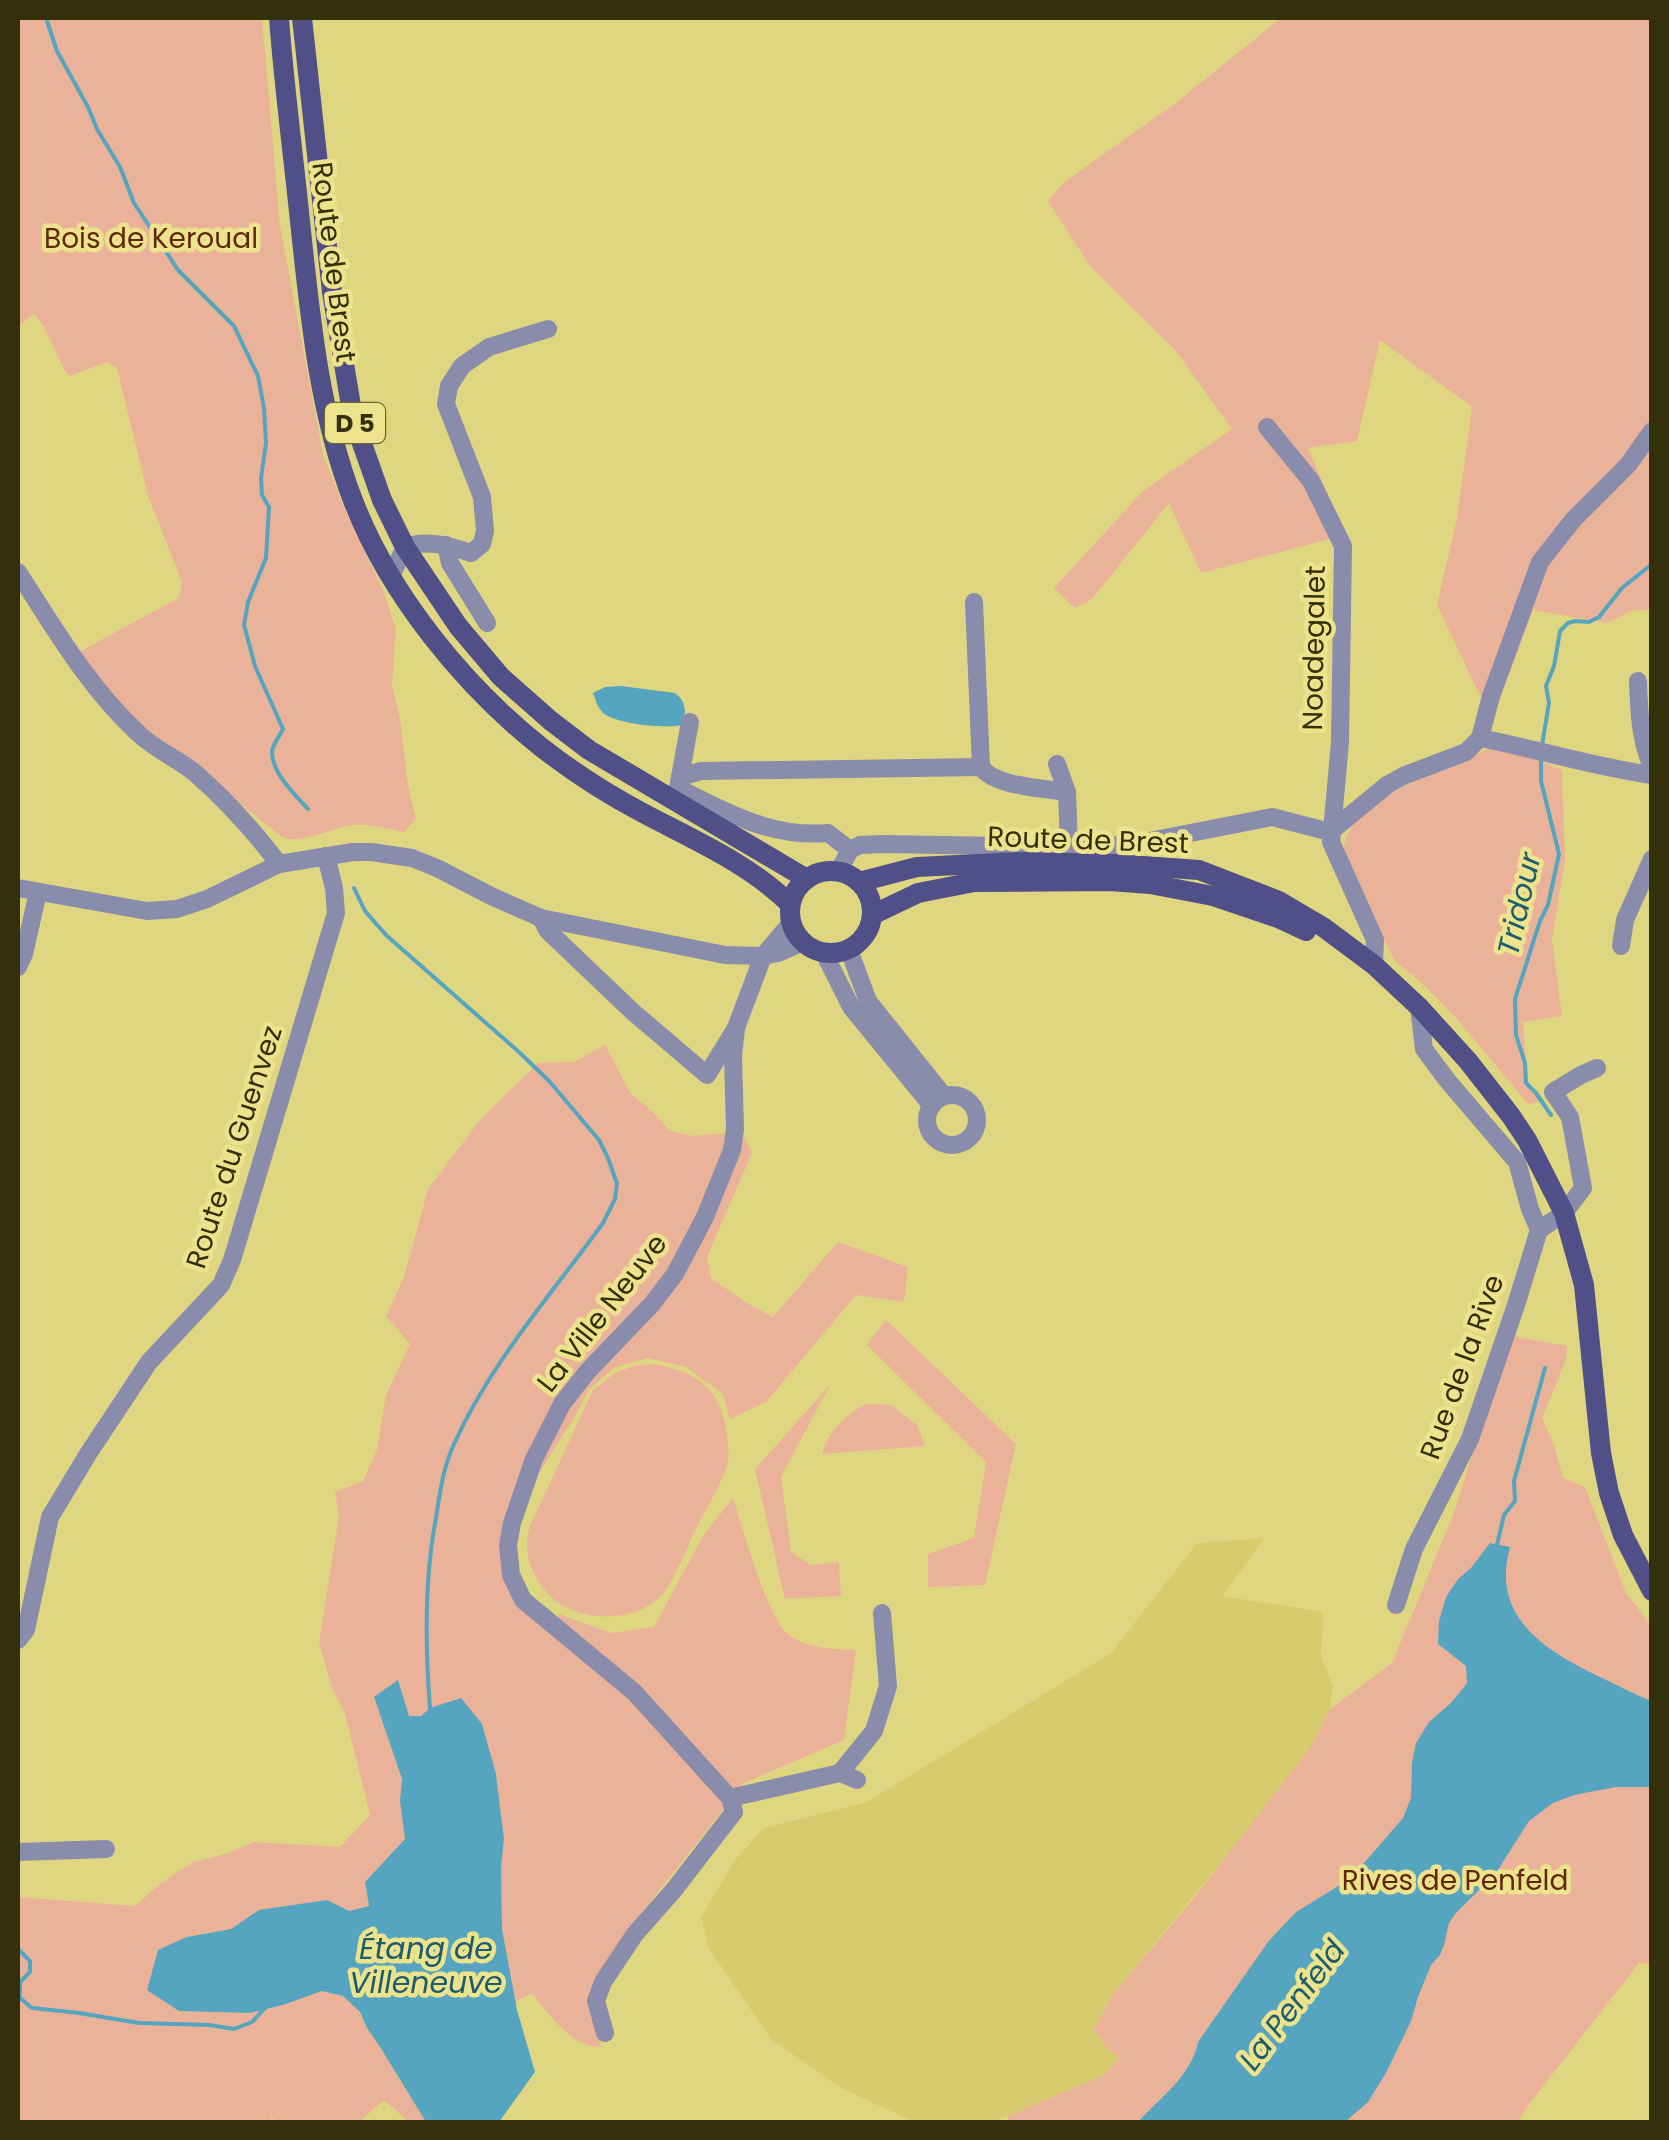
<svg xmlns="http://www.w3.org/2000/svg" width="1669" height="2140" viewBox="0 0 1669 2140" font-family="Poppins,sans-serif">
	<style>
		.built { fill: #d6cc6d }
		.green { fill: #ebb29a }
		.water { fill: #55a4c0 }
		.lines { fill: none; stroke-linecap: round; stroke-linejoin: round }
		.stream { stroke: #55a4c0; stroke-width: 4 }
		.minor { stroke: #8a8cac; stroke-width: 18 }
		.major { stroke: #504f88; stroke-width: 20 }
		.labels { text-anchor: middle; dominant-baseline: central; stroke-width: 9; stroke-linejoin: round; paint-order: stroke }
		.shield { fill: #ede38d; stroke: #6c6633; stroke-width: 2.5 }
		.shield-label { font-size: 25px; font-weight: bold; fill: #34300c }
		.park-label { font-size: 28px; fill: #62270b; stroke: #ede38d }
		.street-label { font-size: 28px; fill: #34300c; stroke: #ede38d }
		.water-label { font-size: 30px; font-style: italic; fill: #1c5c70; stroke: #ede38d }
	</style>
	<rect width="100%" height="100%" fill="#dfd681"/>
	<polygon class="built" points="1265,1538 1222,1596 1323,1612 1321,1656 1333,1686 1330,1709 1311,1747 1251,1826 1114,1993 1092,2031 1098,2035 1105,2046 1120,2057 1102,2076 993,2122 915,2122 841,2088 771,2039 708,1947 701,1917 735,1860 764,1828 867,1802 1111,1653 1197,1543"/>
	<g class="green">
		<path d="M 18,18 L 262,18 L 280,226 L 323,455 L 348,517 L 383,590 L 396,629 L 392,684 L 401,725 L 407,780 L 416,819 L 404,832 C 388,829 370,824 355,825 C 332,826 303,846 282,837 L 128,714 L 77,653 L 179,598 L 182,582 L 148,496 L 117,368 L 107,362 L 70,376 L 65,371 L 43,325 L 34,314 L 18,326 Z"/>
		<polygon points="1281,18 1651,18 1651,609 1631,611 1607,623 1533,610 1492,721 1437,605 1457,518 1472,407 1380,340 1357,441 1308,448 1345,535 1201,573 1169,503 1092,599 1075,608 1054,588 1143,491 1232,429 1176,351 1090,266 1048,201 1063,183 1177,102"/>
		<polygon points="1505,747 1562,770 1565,860 1552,939 1562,1016 1523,1022 1528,1082 1541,1101 1528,1104 1457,1019 1424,985 1395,961 1367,907 1343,849 1347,835 1352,825 1389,794 1426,776 1489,749"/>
		<path d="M 605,1045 L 630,1093 L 653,1112 L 670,1131 L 693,1136 L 742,1132 L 752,1153 L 707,1257 L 711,1278 L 747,1303 L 773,1317 L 838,1242 L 908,1267 L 904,1302 L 856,1295 L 766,1402 L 730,1419 L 723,1394 L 686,1367 L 647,1358 L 614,1368 L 589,1389 L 576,1415 L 519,1504 L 511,1575 L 552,1624 L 559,1614 L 611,1633 L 654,1627 L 703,1536 L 733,1498 C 743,1528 767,1619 789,1635 C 808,1649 834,1649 856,1650 L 844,1740 L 744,1783 L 628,1930 L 592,2002 L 601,2047 C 570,2046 550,2016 532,1993 L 515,2002 L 502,1929 L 501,1868 L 504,1839 L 496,1774 L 430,1708 L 421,1716 L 409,1716 L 374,1698 L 402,1779 L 400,1801 L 405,1839 L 365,1882 L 369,1906 L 349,1911 L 259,1910 L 231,1929 L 187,1937 L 147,1989 L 179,2011 L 250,2013 L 283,2005 L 322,1991 L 343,1996 L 360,2012 L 367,2028 L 382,2050 L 426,2122 L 409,2122 L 384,2100 L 359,2122 L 275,2122 L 270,2114 L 272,2122 L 18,2122 L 18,1897 L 135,1906 L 161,1883 L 193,1862 L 225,1854 L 254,1842 L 340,1847 L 370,1815 L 344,1711 L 332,1688 L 319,1643 L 339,1516 L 335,1492 L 363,1481 L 377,1450 L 386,1395 L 410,1344 L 386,1316 L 404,1277 L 428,1189 L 480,1120 L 538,1063 L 574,1062 Z"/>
		<polygon points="886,1320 1016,1444 985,1585 928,1587 928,1554 974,1538 986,1462 867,1345"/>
		<polygon points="1511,1336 1567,1346 1566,1360 1542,1418 1554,1445 1563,1478 1585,1487 1626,1593 1651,1625 1651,1964 1639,1963 1530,2103 1518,2122 1007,2122 1008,2116 1102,2076 1120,2058 1105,2046 1098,2035 1092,2032 1114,1993 1189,1904 1311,1747 1330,1709 1392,1663 1452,1518"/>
		<path d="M 652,1364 C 696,1370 722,1389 727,1435 C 728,1445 730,1456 727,1466 C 719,1489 704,1512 693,1535 C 686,1550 672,1585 661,1596 C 634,1624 576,1623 549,1595 C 531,1575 522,1552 530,1526 L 593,1390 L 615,1373 L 634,1366 Z"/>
		<polygon points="830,1385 781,1477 791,1552 811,1565 839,1562 841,1596 785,1599 755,1469"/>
		<path d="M 865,1404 L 891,1405 L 917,1425 L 925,1446 L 822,1454 C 828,1430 846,1416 865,1404 Z"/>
	</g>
	<g class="water">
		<path d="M 621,686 L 675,693 C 686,701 687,712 682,725 C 665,729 621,724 606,715 C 598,710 596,701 593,693 L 605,687 Z"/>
		<path d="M 1490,1543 L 1510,1547 C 1490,1619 1547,1651 1602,1678 C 1619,1686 1634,1694 1651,1701 L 1651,1787 L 1616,1787 L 1574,1795 L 1553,1803 L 1529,1821 L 1496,1873 L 1455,1914 L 1449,1923 L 1444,1945 L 1440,1955 L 1431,1965 L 1418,1997 L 1411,2021 L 1386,2073 L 1368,2102 L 1345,2122 L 1138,2122 C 1160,2098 1192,2075 1198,2042 L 1268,1942 L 1296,1912 L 1340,1885 L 1365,1862 L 1403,1818 L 1411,1798 L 1412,1763 L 1416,1743 L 1429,1722 L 1452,1702 L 1467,1683 L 1466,1666 L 1438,1644 L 1439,1621 L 1446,1597 L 1458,1579 L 1471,1568 Z"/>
		<polygon points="398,1680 409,1716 421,1716 430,1708 461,1698 482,1724 496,1774 504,1839 501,1868 502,1929 517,2010 535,2072 499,2122 426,2122 382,2050 367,2028 360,2012 343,1996 322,1991 283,2005 250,2013 179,2011 147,1990 158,1950 187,1937 231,1929 259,1910 327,1900 349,1911 369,1906 365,1882 405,1839 400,1801 402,1779 374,1697"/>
	</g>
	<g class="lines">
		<g class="stream">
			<path d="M 46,18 L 57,51 L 88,107 L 97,129 L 120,167 L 134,203 L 178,270 L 234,326 L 258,376 L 264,408 L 266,443 L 261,478 L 262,495 L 269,507 L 266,558 L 248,602 L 244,625 L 255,666 L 283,729 C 280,735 273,744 272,751 C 271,772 295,795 308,809"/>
			<polyline points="1542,745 1549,703 1546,686 1554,666 1560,631 1568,623 1575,621 1589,622 1599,617 1622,588 1652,564"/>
			<polyline points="1541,759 1541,781 1559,854 1548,905 1540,921 1515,999 1516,1035 1525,1063 1526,1083 1536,1093 1551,1115"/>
			<path d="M 354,888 L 365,911 L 386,935 L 520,1053 L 550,1082 L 599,1140 L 608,1158 L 617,1184 L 615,1199 L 603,1223 C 551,1295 491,1362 454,1444 C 443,1468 440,1492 436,1518 C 424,1580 425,1645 430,1708"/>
			<polyline points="1496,1549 1504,1515 1515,1501 1514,1481 1545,1368"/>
			<polyline points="18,1949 30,1961 30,1972 20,1982 20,1998 32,2008 79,2013 139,2023 209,2025 234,2029 252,2022 265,2008"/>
		</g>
		<g class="minor">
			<polyline points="1267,427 1311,481 1343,546 1340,742 1331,842 1375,940 1374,965"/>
			<polyline points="446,545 450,563 487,623"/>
			<path d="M 18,572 C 54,628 89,688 138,733 C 155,750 177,758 195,773 C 226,800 254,831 279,864"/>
			<path d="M 391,576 L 405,547 C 427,539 450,546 471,553 L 482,544 L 485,531 L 482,497 L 446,404 L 449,386 L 462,366 L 489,347 L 548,329"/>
			<polyline points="974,602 981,767"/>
			<path d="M 1638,681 C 1639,712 1640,739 1652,767"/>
			<path d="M 690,722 L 678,788 C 727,813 772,838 828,833 L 850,850"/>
			<path d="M 1480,738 C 1537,749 1593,767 1652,775"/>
			<polyline points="1057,764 1067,792"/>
			<path d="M 680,777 L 701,771 L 981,767 C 995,787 1044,788 1067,792 L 1069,847"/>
			<polyline points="1330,832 1387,785 1403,776 1466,752 1480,738 1491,696 1540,562 1573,520 1628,465 1652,431"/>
			<polyline points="850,850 860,845 882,844 1069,847 1129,845 1272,817 1330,832"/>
			<polyline points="838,872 850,850"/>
			<polyline points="18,888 147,911 177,909 207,899 279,864 353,852 371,852 412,858 437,868 491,896 541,918 725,955 763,956 778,953 803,942"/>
			<polyline points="541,918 548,931 633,1012 707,1075 736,1028 763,956 791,923"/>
			<polyline points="1621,946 1625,920 1652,859"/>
			<polyline points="849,950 868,1001 944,1096"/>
			<polyline points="824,953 851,1007 932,1106"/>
			<polyline points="18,967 24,954 38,892"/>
			<polyline points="1419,1007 1424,1049 1447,1080 1517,1162 1530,1209 1539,1230"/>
			<circle cx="952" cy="1120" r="25"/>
			<polyline points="1396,1605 1414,1549 1470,1439 1516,1305 1539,1230 1564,1213 1583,1188 1570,1117 1553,1092 1581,1075 1597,1068"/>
			<polyline points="18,1640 26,1630 50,1517 88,1454 149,1362 221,1285 232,1260 336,913 334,888 326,856"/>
			<polyline points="840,1773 874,1731 888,1686 882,1613"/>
			<polyline points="730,1798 840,1773 857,1780"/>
			<polyline points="18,1852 106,1849"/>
			<polyline points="605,2033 596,2001 603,1982 635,1934 673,1891 734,1812 730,1798 634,1692 523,1600 511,1575 508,1545 512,1523 534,1459 562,1404 587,1372 652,1304 675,1274 705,1217 732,1150 735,1129 733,1057 736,1028"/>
		</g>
		<g class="major">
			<path d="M 279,18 C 284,85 293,153 300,221 C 310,316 319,414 354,503 C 390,595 464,686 541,747 C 573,772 607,794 643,813 C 694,840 748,863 790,904"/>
			<polyline points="302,18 332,292 353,418 382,500 405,547 458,626 501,677 551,721 589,750 807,879"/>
			<circle cx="831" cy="912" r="41"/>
			<polyline points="859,882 917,867 1018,862 1115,864 1199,870 1279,901 1323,927 1374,965 1419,1007 1468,1061 1511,1116 1527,1140 1564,1213 1584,1285 1601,1453 1609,1493 1623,1535 1652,1591"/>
			<polyline points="872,915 918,893 974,882 1109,881 1150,884 1213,896 1278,918 1306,931"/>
		</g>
	</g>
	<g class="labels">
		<rect class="shield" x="325" y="403" width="60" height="40" rx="8"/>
		<g class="shield-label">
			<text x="355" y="423">D 5</text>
		</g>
		<g class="park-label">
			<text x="151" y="238">Bois de Keroual</text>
			<text x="1455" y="1880">Rives de Penfeld</text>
		</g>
		<g class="street-label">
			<text transform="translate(334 262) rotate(83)">Route de Brest</text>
			<text transform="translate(1314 648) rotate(-89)">Noadegalet</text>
			<text transform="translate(1088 840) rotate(2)">Route de Brest</text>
			<text transform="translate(234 1147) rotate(-72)">Route du Guenvez</text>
			<text transform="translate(602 1313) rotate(-52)">La Ville Neuve</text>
			<text transform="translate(1462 1367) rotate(-70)">Rue de la Rive</text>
		</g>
		<g class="water-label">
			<text transform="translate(1519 904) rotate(-77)">Tridour</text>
			<text x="426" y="1948">Étang de<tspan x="426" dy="34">Villeneuve</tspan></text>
			<text transform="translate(1292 2005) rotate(-53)">La Penfeld</text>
		</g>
	</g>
	<rect width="1669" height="2140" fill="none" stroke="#34300c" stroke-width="40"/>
</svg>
